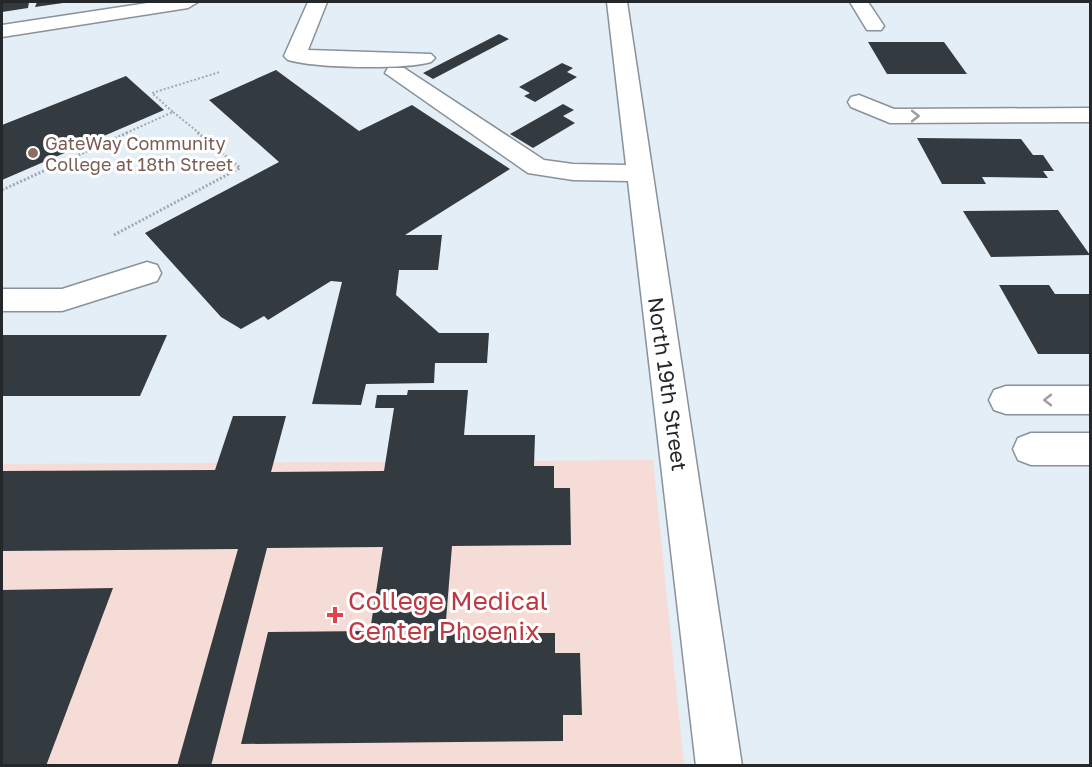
<svg xmlns="http://www.w3.org/2000/svg" width="1092" height="767" viewBox="0 0 1092 767" font-family="'Golos Text',sans-serif">
	<style>
		.medical { fill: #f6dcd6 }
		.building { fill: #333a40 }
		.lines { fill: none; stroke-linecap: round; stroke-linejoin: round }
		.minor-casing { stroke: #89929a; stroke-width: 3 }
		.path-far1 { stroke: #a2aab0; stroke-width: 2; stroke-dasharray: 2 2; stroke-linecap: butt }
		.path { stroke: #a2aab0; stroke-width: 3; stroke-dasharray: 2 2; stroke-linecap: butt }
		.minor { fill: #fff; fill-rule: evenodd }
		.oneway { stroke: #9c9ea0 }
		.education-dot { fill: #8d6e63; stroke: #fff; stroke-width: 2 }
		.health-dot { fill: #e0444e; stroke: #fff; stroke-width: 2 }
		.labels { text-anchor: middle; dominant-baseline: central; stroke-width: 6; stroke-linejoin: round; paint-order: stroke }
		.far-education-label { font-size: 18px; fill: #785e54; stroke: #fff; text-anchor: start }
		.street-label { font-size: 21px; fill: #24282b; stroke: #fff }
		.near-health-label { font-size: 26px; fill: #be3a42; stroke: #fff; text-anchor: start }
	</style>
	<rect width="100%" height="100%" fill="#e4eef6"/>
	<polygon class="medical" points="653,460 684,765 2,765 2,464"/>
	<g class="building">
		<polygon points="2,2 29,2 28,8 2,12"/>
		<polygon points="37,2 63,2 63,3 35,7"/>
		<polygon points="499,34 509,39 433,79 423,73"/>
		<polygon points="868,42 944,42 967,74 887,74"/>
		<polygon points="562,63 573,68 567,72 577,77 535,102 524,96 530,93 519,87"/>
		<polygon points="276,70 359,131 412,105 510,169 405,235 442,235 438,270 399,270 396,295 439,333 489,333 487,363 435,363 434,383 366,384 361,405 312,404 342,282 331,281 268,320 264,316 241,329 221,317 145,233 279,162 209,100"/>
		<polygon points="126,76 164,110 2,180 2,125"/>
		<polygon points="563,104 574,110 563,116 575,123 533,148 510,134"/>
		<polygon points="917,138 1021,139 1033,155 1043,155 1054,171 1043,171 1048,178 982,177 986,184 942,184"/>
		<polygon points="1058,210 1090,255 991,257 963,211"/>
		<polygon points="999,285 1049,285 1055,294 1090,294 1090,354 1038,354"/>
		<polygon points="2,335 167,335 140,396 2,396"/>
		<polygon points="408,390 468,390 464,435 535,435 534,466 554,466 554,488 570,488 571,545 452,546 445,633 555,633 555,653 580,653 582,715 563,715 563,741 241,744 268,632 370,631 383,547 267,548 211,766 177,766 238,549 2,551 2,471 215,470 233,416 286,416 271,472 384,471 394,408 375,408 377,395 407,395"/>
		<polygon points="113,588 46,766 2,766 2,590"/>
	</g>
	<g class="lines">
		<defs>
			<g id="minor">
				<polygon points="154,2 198,2 188,8 2,37 2,25"/>
				<path d="M 308,2 L 327,2 L 308,50 L 431,54 L 435,58 L 431,62 C 403,70 316,68 288,60 L 284,56 Z"/>
				<polygon points="607,2 627,2 742,766 696,766 628,181 573,180 528,173 385,73 388,68 404,68 544,160 573,164 626,165"/>
				<polygon points="850,2 868,2 884,26 881,30 867,30"/>
				<polygon points="859,95 894,109 1090,108 1090,122 890,123 851,107 848,102 851,97"/>
				<polygon points="147,262 157,265 161,273 157,281 62,311 2,311 2,289 62,289"/>
				<polygon points="1006,386 1090,386 1090,414 1006,414 994,410 989,400 994,390"/>
				<polygon points="1031,433 1090,433 1090,465 1031,465 1018,460 1013,449 1018,438"/>
			</g>
		</defs>
		<use href="#minor" class="minor-casing"/>
		<g class="path-far1">
			<polyline points="173,112 199,133"/>
			<polyline points="126,133 173,112 152,93 220,72"/>
		</g>
		<g class="path">
			<polyline points="2,190 129,132"/>
			<polyline points="114,235 240,168 197,132"/>
		</g>
		<use href="#minor" class="minor"/>
	</g>
	<defs><path id="oneway-chevron" d="M-2-3.5L2.5 0L-2 3.5" fill="none" stroke-width="1.6" stroke-linecap="round" stroke-linejoin="round" transform="scale(1.5)"/></defs>
	<g class="oneway">
		<use href="#oneway-chevron" transform="translate(915 116)"/>
		<use href="#oneway-chevron" transform="translate(1048 400) rotate(-180)"/>
	</g>
	<circle class="education-dot" cx="33" cy="153" r="6"/>
	<path class="health-dot" d="M332 606h6v6h6v6h-6v6h-6v-6h-6v-6h6z"/>
	<g class="labels">
		<g class="far-education-label">
			<text x="45" y="143">GateWay Community<tspan x="45" dy="21">College at 18th Street</tspan></text>
		</g>
		<g class="street-label">
			<text transform="translate(668 384) rotate(82)">North 19th Street</text>
		</g>
		<g class="near-health-label">
			<text x="348" y="600">College Medical<tspan x="348" dy="30">Center Phoenix</tspan></text>
		</g>
	</g>
	<rect width="1092" height="767" fill="none" stroke="#24282b" stroke-width="6"/>
</svg>
